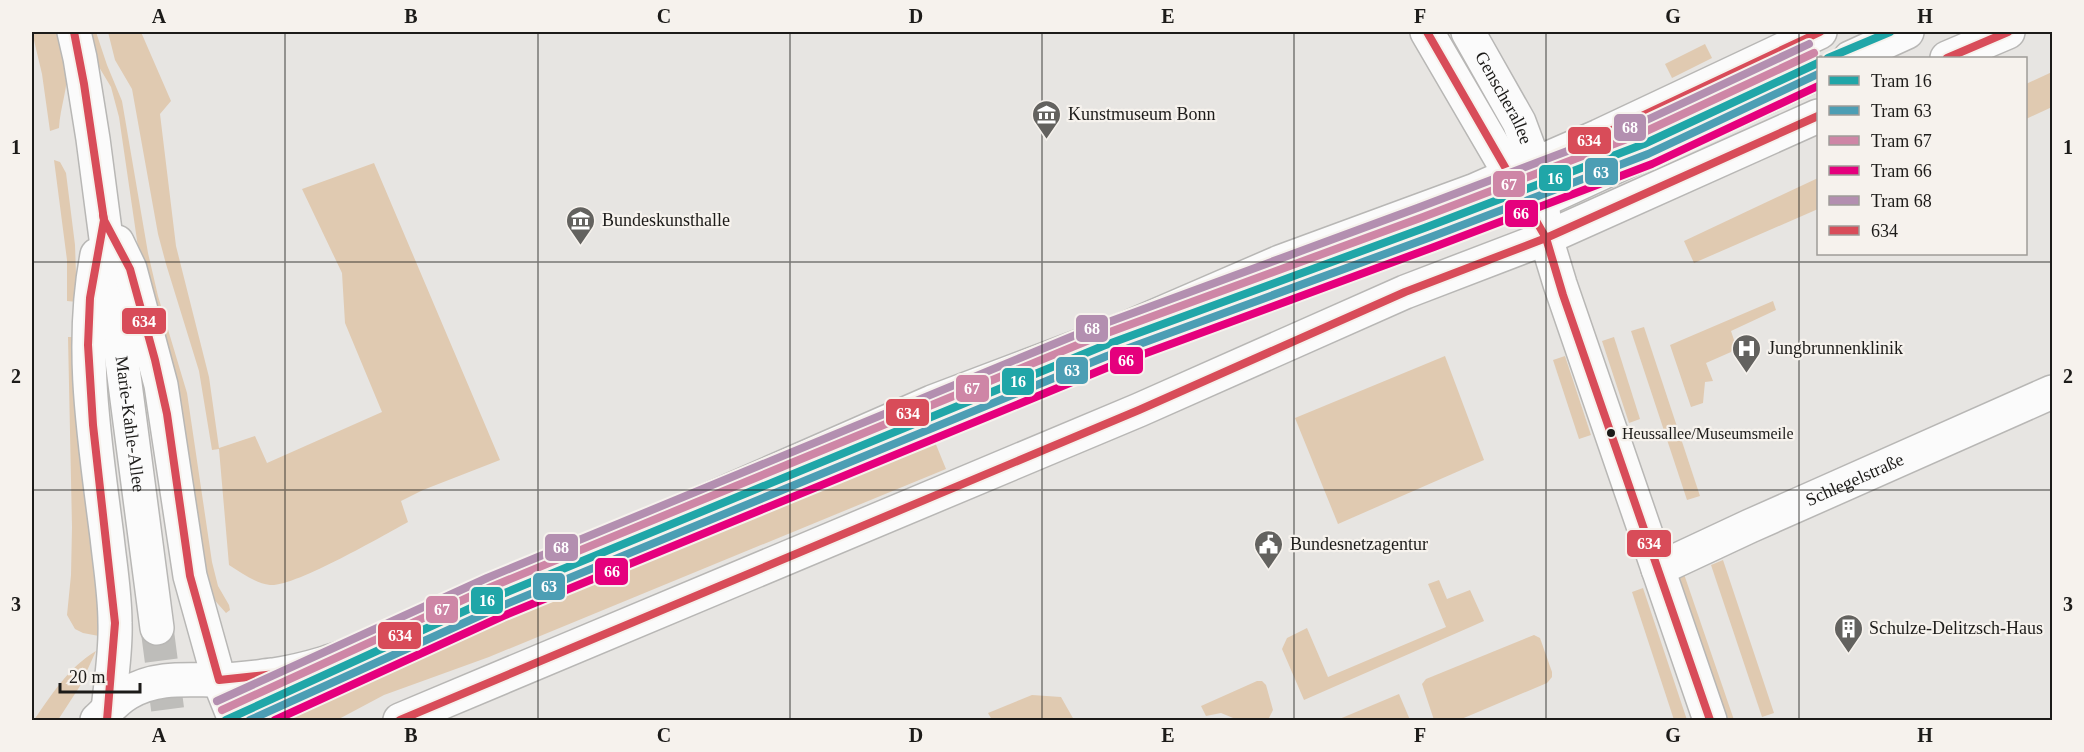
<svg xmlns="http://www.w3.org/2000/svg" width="2084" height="752" viewBox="0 0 2084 752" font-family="'Times New Roman',serif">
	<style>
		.green { fill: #e0cab1 }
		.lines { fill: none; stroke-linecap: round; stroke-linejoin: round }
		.minor-tunnel { stroke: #bebdba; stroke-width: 33; stroke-dasharray: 33 16; stroke-linecap: butt }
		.minor-casing { stroke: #b8b7b5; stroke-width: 36 }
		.major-casing { stroke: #b8b7b5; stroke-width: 36 }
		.minor { stroke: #fbfbfb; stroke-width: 33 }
		.major { stroke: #fbfbfb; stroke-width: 33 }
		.bus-1-casing { stroke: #f6f2ed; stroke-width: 12 }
		.bus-1 { stroke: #d84c59; stroke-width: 8 }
		.tram-1-casing { stroke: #f6f2ed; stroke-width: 12 }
		.tram-2-casing { stroke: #f6f2ed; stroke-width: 12 }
		.tram-3-casing { stroke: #f6f2ed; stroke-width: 12 }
		.tram-4-casing { stroke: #f6f2ed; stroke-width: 12 }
		.tram-5-casing { stroke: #f6f2ed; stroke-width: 12 }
		.tram-1 { stroke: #20a6a8; stroke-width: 8 }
		.tram-2 { stroke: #4c9eb4; stroke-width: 8 }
		.tram-3 { stroke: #ce86a6; stroke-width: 8 }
		.tram-4 { stroke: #e5007d; stroke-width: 8 }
		.tram-5 { stroke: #b38fb0; stroke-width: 8 }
		.grid { fill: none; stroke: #1c1b19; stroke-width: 1.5; stroke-opacity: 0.55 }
		.bus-dot { fill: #1c1b19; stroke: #f6f2ed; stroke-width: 2 }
		.labels { text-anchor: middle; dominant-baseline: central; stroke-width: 4.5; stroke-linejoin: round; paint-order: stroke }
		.bus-label { font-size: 16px; fill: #1c1b19; stroke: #f6f2ed; text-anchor: start }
		.street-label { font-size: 18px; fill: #1c1b19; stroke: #f6f2ed }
		.poi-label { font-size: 18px; fill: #1c1b19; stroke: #f6f2ed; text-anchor: start }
		.line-badge { stroke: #f6f2ed; stroke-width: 2 }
		.badge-label { font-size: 16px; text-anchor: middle; font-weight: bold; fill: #fff }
		.neatline { fill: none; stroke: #1c1b19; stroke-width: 2 }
		.grid-label { font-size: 20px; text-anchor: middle; font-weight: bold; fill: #1c1b19 }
	</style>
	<rect width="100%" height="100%" fill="#e7e5e2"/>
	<g class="green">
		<path d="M 32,32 L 59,32 C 62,42 66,54 67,65 C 69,86 60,107 59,128 L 50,131 L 42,74 Z"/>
		<polygon points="87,32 96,32 107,65 122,101 148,253 158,296 187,393 212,562 218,586 229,605 230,610 226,613 210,595 139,254 119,117 111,87 96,62"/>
		<path d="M 108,32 L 141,32 L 171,101 L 160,114 L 176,246 L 209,377 L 219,448 L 255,436 L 267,463 L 382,412 L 345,323 L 342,273 L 302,189 L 374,163 L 500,460 L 423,490 L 401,501 L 408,522 C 382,536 295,587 270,585 C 255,583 242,573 229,565 L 219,449 L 212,450 L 199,371 L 166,264 L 158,234 L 132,89 L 115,60 Z"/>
		<polygon points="1705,44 1712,58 1672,78 1665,64"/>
		<polygon points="2052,72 2052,107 2026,119 2026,84"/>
		<polygon points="54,160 60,162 66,173 75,245 77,302 67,301 67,260"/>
		<polygon points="1818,178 1818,209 1694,263 1684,241"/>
		<polygon points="1773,301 1776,310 1731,331 1735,343 1731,352 1706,363 1713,381 1705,382 1703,403 1691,407 1670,345"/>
		<polygon points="1644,327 1700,496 1687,500 1631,331"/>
		<polygon points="68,337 78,337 95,535 99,636 83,633 75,629 67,615 71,575 72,527"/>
		<polygon points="1614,337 1640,419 1629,423 1602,341"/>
		<polygon points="1445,356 1484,460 1338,524 1295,418"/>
		<polygon points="1565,356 1591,435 1579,439 1553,360"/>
		<polygon points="926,420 946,469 489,657 384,695 337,720 258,720 255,715 291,707 326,695 832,472 873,444"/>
		<polygon points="1723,560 1774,713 1762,717 1711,565"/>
		<polygon points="1684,574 1734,720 1720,720 1672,577"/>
		<polygon points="1439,580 1447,599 1470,590 1484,621 1304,700 1282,649 1287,638 1307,628 1328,677 1446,627 1428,584"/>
		<polygon points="1643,588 1687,720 1674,720 1632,592"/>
		<polygon points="1534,635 1540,638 1552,672 1552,677 1547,683 1459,720 1434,720 1422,684 1426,679"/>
		<path d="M 96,651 L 80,686 L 58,720 L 34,720 C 52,694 68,668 96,651 Z"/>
		<polygon points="1257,681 1262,681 1266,685 1273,710 1268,720 1238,720 1221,713 1206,716 1201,706"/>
		<polygon points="1399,694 1410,720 1337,720"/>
		<polygon points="1032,695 1061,697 1074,720 992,720 988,713"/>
	</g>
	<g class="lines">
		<polyline class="minor-tunnel" points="157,628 169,720"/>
		<defs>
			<g id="minor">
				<path id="s1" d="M 74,32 L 80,58 L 93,139 L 157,628"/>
				<polyline points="1427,32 1525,200"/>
				<path id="s2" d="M 1468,32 L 1519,122 L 1535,165 L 1542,200 L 1546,238 L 1560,284 L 1710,720"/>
				<polyline points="117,242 130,269 161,385 190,576 219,680"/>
				<path d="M 97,255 C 79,349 95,442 107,537 C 110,565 115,594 115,623 C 116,652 111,681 108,710"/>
				<path id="s3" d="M 1658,569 L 1750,526 L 2052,392"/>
			</g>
			<g id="major">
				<polyline points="1850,58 1907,32"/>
				<polyline points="1947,58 2008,32"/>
				<polyline points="1528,207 1818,73"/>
				<polyline points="219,680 235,720"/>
				<path d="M 97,720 C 107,711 116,700 128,693 C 156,676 187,680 218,680 C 236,680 255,677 273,675 C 308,670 342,658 375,646 L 932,402 L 1125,329 L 1280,262 L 1473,191 L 1599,136 L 1820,32"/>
				<polyline points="400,720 1139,410 1405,292 1546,238 1818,116"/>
			</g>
		</defs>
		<use href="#minor" class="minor-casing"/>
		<use href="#major" class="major-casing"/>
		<use href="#minor" class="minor"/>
		<use href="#major" class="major"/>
		<defs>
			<g id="bus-1">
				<polyline points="74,32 84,84 104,220 130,269 155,360 167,414 190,576 219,680 276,674 324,663 375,646 932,402 1125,329 1280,262 1473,191 1599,136 1820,32"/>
				<polyline points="1427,32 1546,238 1563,295 1710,720"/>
				<polyline points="1947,58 2008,32"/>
				<polyline points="103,215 104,220 90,298 88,345 93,425 115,623 107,720"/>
				<polyline points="400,720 1139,410 1405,292 1546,238 1818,116"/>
			</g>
		</defs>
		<use href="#bus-1" class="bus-1-casing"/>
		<use href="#bus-1" class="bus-1"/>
		<defs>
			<g id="tram-1">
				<polyline points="1828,58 1890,32"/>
				<polyline points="226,720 495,597 1103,346 1427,227 1644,144 1818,63"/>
			</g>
			<polyline id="tram-2" points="250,720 499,607 1107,356 1431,237 1648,154 1818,74"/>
			<polyline id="tram-3" points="222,710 491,587 1099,336 1423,217 1640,134 1814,53"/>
			<polyline id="tram-4" points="275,720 503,616 1111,366 1434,247 1652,164 1818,86"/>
			<polyline id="tram-5" points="217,701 487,578 1095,327 1420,207 1636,125 1809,44"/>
		</defs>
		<use href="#tram-1" class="tram-1-casing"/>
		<use href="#tram-2" class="tram-2-casing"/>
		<use href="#tram-3" class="tram-3-casing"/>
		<use href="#tram-4" class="tram-4-casing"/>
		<use href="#tram-5" class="tram-5-casing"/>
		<use href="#tram-1" class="tram-1"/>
		<use href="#tram-2" class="tram-2"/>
		<use href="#tram-3" class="tram-3"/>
		<use href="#tram-4" class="tram-4"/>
		<use href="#tram-5" class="tram-5"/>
	</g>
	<path class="grid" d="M 285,32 L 285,720M 538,32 L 538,720M 790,32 L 790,720M 1042,32 L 1042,720M 1294,32 L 1294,720M 1546,32 L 1546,720M 1799,32 L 1799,720M 32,262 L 2052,262M 32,490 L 2052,490"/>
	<defs>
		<symbol id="museum-pin" viewBox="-11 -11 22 30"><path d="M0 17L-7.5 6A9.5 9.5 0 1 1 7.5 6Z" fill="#63625f" stroke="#f6f2ed"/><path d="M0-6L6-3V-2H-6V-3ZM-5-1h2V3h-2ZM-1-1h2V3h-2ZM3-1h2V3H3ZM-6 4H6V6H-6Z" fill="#fff"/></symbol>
		<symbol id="hospital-pin" viewBox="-11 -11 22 30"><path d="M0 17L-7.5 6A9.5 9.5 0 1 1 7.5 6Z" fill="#63625f" stroke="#f6f2ed"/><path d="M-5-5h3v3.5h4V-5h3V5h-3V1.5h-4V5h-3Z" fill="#fff"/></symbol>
		<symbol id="civic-pin" viewBox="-11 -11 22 30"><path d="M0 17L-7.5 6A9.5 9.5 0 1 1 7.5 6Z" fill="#63625f" stroke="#f6f2ed"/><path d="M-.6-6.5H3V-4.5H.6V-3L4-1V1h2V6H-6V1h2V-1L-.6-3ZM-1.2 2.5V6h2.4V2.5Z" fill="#fff"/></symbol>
		<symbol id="building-pin" viewBox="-11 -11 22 30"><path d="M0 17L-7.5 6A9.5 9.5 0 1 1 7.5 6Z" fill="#63625f" stroke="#f6f2ed"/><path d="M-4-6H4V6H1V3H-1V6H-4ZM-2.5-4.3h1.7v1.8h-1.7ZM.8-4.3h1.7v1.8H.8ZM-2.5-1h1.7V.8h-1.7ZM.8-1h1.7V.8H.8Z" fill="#fff"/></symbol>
	</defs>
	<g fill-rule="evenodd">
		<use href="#museum-pin" x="1030" y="98" width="33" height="45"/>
		<use href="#museum-pin" x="564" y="204" width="33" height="45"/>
		<use href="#hospital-pin" x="1730" y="332" width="33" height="45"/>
		<use href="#civic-pin" x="1252" y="528" width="33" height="45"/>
		<use href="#building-pin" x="1832" y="612" width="33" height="45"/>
	</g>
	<circle class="bus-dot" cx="1611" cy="433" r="5"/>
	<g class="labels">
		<g class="bus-label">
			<text x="1622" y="433">Heussallee/Museumsmeile</text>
		</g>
		<g class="street-label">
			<text stroke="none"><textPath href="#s2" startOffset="75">Genscherallee</textPath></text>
			<text stroke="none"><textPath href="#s1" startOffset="396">Marie-Kahle-Allee</textPath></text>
			<text stroke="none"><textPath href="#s3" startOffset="216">Schlegelstraße</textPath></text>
		</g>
		<g class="poi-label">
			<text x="1068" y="114">Kunstmuseum Bonn</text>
			<text x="602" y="220">Bundeskunsthalle</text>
			<text x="1768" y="348">Jungbrunnenklinik</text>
			<text x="1290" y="544">Bundesnetzagentur</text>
			<text x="1869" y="628">Schulze-Delitzsch-Haus</text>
		</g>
	</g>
	<g class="line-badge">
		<rect x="1613" y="113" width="34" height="29" rx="6" fill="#b38fb0"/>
		<rect x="1567" y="126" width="45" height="29" rx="6" fill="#d84c59"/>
		<rect x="1584" y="157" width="35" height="29" rx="6" fill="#4c9eb4"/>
		<rect x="1538" y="164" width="34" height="28" rx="6" fill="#20a6a8"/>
		<rect x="1492" y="170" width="34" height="28" rx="6" fill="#ce86a6"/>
		<rect x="1504" y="199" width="35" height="29" rx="6" fill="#e5007d"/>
		<rect x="121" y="307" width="46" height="28" rx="6" fill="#d84c59"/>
		<rect x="1075" y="314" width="34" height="29" rx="6" fill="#b38fb0"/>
		<rect x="1109" y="346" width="35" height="29" rx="6" fill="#e5007d"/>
		<rect x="1055" y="356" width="34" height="29" rx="6" fill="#4c9eb4"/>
		<rect x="1001" y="367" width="34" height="29" rx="6" fill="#20a6a8"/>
		<rect x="955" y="374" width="35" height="29" rx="6" fill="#ce86a6"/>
		<rect x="885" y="398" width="45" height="29" rx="6" fill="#d84c59"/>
		<rect x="1626" y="529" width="46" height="29" rx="6" fill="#d84c59"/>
		<rect x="544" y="533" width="35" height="29" rx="6" fill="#b38fb0"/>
		<rect x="594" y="557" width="35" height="29" rx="6" fill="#e5007d"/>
		<rect x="532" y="572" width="34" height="29" rx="6" fill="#4c9eb4"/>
		<rect x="470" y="586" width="34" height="29" rx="6" fill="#20a6a8"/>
		<rect x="425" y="595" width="34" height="29" rx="6" fill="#ce86a6"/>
		<rect x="377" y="621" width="45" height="29" rx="6" fill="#d84c59"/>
	</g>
	<g class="badge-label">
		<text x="1630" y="133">68</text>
		<text x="1589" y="146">634</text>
		<text x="1601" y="178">63</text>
		<text x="1555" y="184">16</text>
		<text x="1509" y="190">67</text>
		<text x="1521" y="219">66</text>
		<text x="144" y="327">634</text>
		<text x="1092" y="334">68</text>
		<text x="1126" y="366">66</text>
		<text x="1072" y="376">63</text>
		<text x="1018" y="387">16</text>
		<text x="972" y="394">67</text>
		<text x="908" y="419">634</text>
		<text x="1649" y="549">634</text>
		<text x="561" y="553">68</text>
		<text x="612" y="577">66</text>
		<text x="549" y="592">63</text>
		<text x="487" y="606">16</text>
		<text x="442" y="615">67</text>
		<text x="400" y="641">634</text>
	</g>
	<rect width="2084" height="752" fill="none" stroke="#f6f2ed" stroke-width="66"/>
	<rect x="1817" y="57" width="210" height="198" fill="#f6f2ed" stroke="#9f9c98" stroke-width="1.5"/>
	<rect x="1829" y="76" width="30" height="9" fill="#20a6a8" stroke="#9f9c98" stroke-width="1.5"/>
	<text x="1871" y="87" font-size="18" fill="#1c1b19">Tram 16</text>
	<rect x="1829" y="106" width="30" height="9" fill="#4c9eb4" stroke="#9f9c98" stroke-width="1.5"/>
	<text x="1871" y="117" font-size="18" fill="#1c1b19">Tram 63</text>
	<rect x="1829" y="136" width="30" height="9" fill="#ce86a6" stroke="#9f9c98" stroke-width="1.5"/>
	<text x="1871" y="147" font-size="18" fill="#1c1b19">Tram 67</text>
	<rect x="1829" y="166" width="30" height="9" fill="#e5007d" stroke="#9f9c98" stroke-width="1.5"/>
	<text x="1871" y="177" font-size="18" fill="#1c1b19">Tram 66</text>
	<rect x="1829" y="196" width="30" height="9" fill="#b38fb0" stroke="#9f9c98" stroke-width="1.5"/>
	<text x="1871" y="207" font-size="18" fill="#1c1b19">Tram 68</text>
	<rect x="1829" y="226" width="30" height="9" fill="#d84c59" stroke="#9f9c98" stroke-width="1.5"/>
	<text x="1871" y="237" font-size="18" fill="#1c1b19">634</text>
	<path d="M60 683v9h80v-9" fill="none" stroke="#1c1b19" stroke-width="3"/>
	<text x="69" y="683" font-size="18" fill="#1c1b19" stroke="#f6f2ed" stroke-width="4.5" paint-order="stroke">20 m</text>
	<rect x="33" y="33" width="2018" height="686" class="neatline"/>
	<g class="grid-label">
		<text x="159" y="23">A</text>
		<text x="411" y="23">B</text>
		<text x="664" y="23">C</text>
		<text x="916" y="23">D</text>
		<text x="1168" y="23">E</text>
		<text x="1420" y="23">F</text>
		<text x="1673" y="23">G</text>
		<text x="1925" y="23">H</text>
		<text x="16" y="154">1</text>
		<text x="2068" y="154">1</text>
		<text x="16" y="383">2</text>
		<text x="2068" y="383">2</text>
		<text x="16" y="611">3</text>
		<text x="2068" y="611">3</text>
		<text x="159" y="742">A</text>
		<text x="411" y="742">B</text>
		<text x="664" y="742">C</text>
		<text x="916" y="742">D</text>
		<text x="1168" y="742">E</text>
		<text x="1420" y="742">F</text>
		<text x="1673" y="742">G</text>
		<text x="1925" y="742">H</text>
	</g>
</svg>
